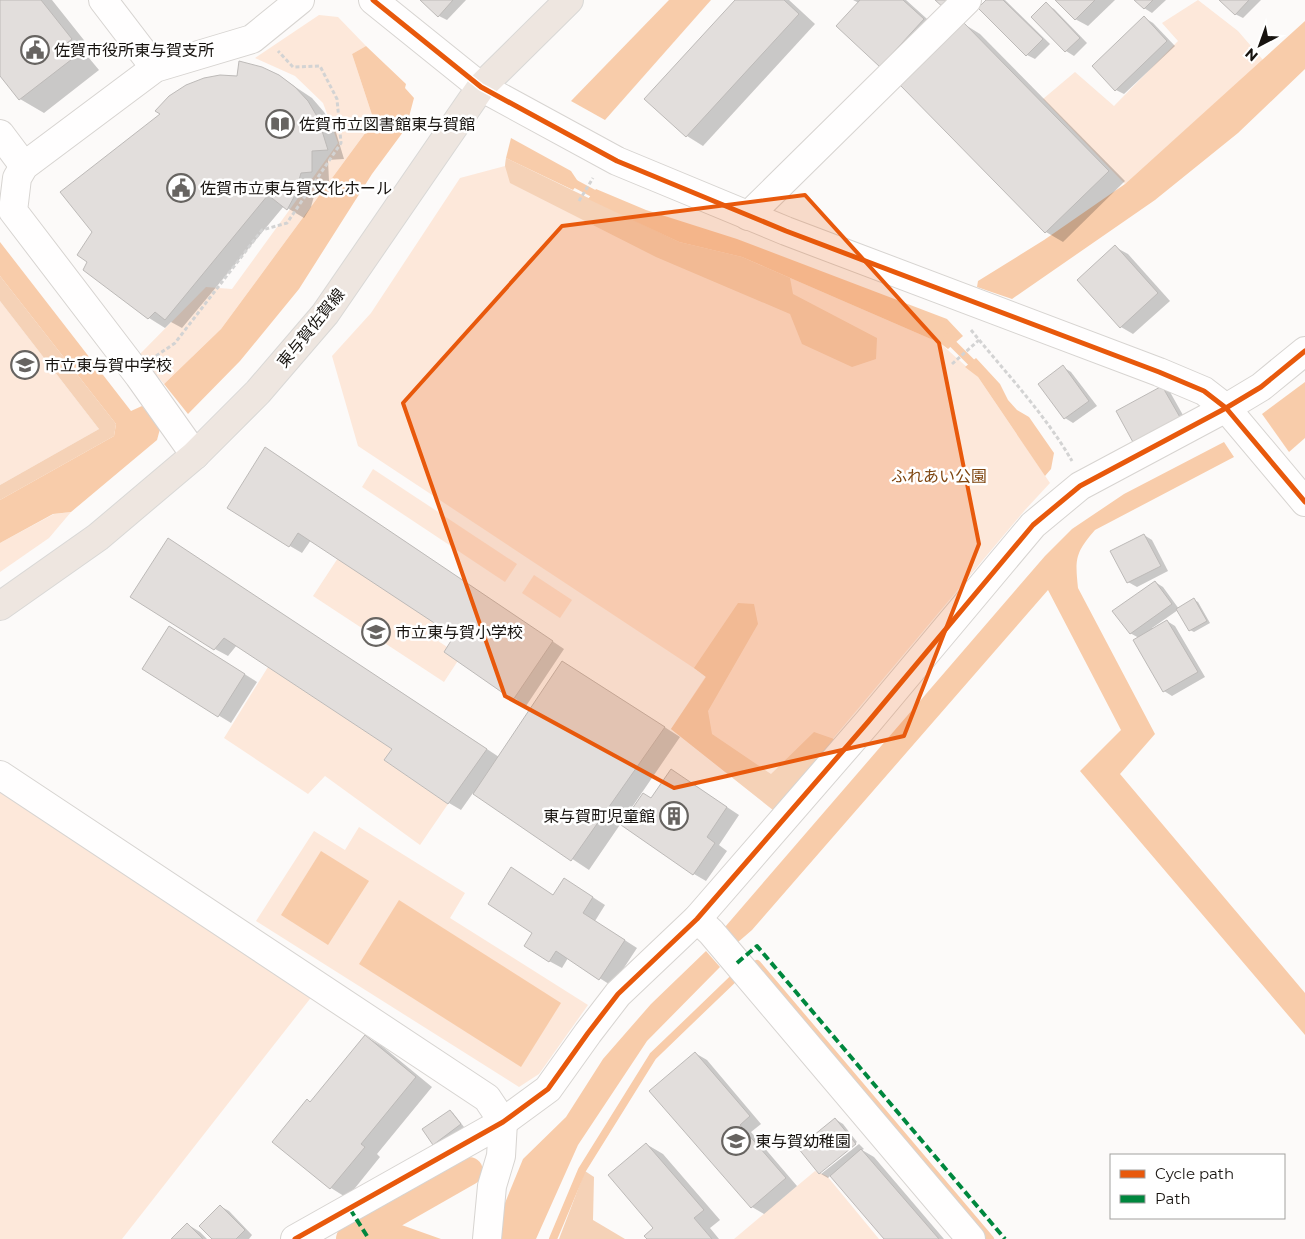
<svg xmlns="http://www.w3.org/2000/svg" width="1305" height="1239" viewBox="0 0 1305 1239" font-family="Montserrat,'Noto Sans JP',sans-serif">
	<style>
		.green { fill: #fde8da }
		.forest { fill: #f5d2b7 }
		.water { fill: #f8ccaa }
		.shadow { fill: #0003 }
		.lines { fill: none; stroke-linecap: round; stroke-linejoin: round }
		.stream { stroke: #f8ccaa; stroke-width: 8 }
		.canal { stroke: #f8ccaa; stroke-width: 28 }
		.building { fill: #e2dedc; stroke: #bdbab8 }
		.minor-casing { stroke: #d7d4d1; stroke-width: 30 }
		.major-casing { stroke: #d9d8d6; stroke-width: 30 }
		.path { stroke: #d3d3d3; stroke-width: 3; stroke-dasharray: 4 2.5; stroke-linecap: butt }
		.minor { stroke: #fffefe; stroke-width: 28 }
		.major { stroke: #eee6e0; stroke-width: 28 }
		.quiet { stroke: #00873e; stroke-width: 4; stroke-dasharray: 8 4; stroke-linecap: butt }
		.cycleway-casing { stroke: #fff; stroke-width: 8 }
		.cycleway { stroke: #e8590c; stroke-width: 5 }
		.marked { fill: #e8590c; fill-opacity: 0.2; stroke: #e8590c; stroke-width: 4; stroke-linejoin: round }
		.labels { text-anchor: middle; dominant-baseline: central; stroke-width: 5; stroke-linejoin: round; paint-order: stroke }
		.poi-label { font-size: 16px; fill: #17130f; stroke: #fff; text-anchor: start }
		.street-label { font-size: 16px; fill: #17130f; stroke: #fff }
		.park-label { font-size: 16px; fill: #7e450f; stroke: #fff }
	</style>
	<rect width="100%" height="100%" fill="#fcfaf9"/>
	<g class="green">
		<polygon points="1198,0 1238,31 1263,60 1125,184 1043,99 1075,72 1114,106 1178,41 1162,23"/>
		<polygon points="319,15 338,17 366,46 352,54 374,121 221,329 164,384 139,355 206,287 232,289 338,143 323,103 295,76 255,58"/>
		<polygon points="506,158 679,242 742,257 940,343 978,377 1050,483 1025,510 773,810 671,729 706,676 358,446 332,356 371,313 460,178 505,166"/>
		<polygon points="0,301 99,429 0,485"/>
		<polygon points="373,469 517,564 505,582 362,487"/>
		<polygon points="71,512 49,538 0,572 0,543 54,514"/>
		<polygon points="338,558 446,630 438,641 461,656 444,682 313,596"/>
		<polygon points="534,575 572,600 560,618 522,593"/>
		<polygon points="268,667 392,749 384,760 448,804 420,845 325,776 308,794 224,738"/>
		<polygon points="0,787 313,995 122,1239 0,1239"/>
		<polygon points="359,827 465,893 450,918 588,1005 539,1074 519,1087 256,921 314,831 345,850"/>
		<polygon points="815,1171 827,1176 879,1239 734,1239"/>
	</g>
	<g class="forest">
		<polygon points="506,158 679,242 742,257 790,278 793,294 877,338 876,359 852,367 802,344 790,314 656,257 510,183 505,166"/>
		<polygon points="0,276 116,424 114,436 0,500 0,485 99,429 0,301"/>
		<polygon points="738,603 754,604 758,624 708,711 712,734 771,774 814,732 834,739 773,810 671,729 706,677 694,668"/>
		<polygon points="585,1171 594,1177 593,1220 625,1239 559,1239"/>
	</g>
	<g class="water">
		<polygon points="669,0 711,0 605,120 571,101"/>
		<polygon points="1305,21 1305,69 1238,133 1155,200 1012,299 977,287 978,281 1044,240 1125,184"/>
		<polygon points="366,46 406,84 405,88 414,98 406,128 372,174 299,289 240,361 188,414 164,384 221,329 374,121 352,54"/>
		<polygon points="511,138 571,171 579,183 573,190 506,158"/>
		<polygon points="596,189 646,210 737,239 947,319 963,336 948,349 940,343 742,257 679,242 588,199"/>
		<polygon points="0,242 131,411 142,406 160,429 157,440 71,512 53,514 0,543 0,500 114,436 116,424 0,276"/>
		<polygon points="976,358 1000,384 1008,400 1017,410 1029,417 1054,453 1051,469 1045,476 978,377 965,367"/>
		<polygon points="1305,382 1305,438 1289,452 1262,414"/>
		<path d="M 1224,442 L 1234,457 L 1095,530 C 1075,553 1075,559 1078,588 L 1155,734 L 1120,774 L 1305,993 L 1305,1035 L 1080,771 L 1121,730 L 1048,590 L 752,930 L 737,943 L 725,927 L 1045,556 L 1072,529 L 1124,494 Z"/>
		<polygon points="321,851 369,881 328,945 281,915"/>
		<polygon points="399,900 561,1003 521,1067 359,964"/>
		<polygon points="706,951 720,967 647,1041 578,1145 536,1239 500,1239 498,1220 523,1159 566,1117 603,1059 651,1004"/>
		<polygon points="396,1223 441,1239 371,1239"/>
	</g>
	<g class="shadow">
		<polygon points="0,0 52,0 95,54 89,58 99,70 44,113 20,99 0,74"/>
		<polygon points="422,0 466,0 447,20 439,16"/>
		<polygon points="736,0 789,0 815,24 703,146 687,136"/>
		<polygon points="853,0 906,0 936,27 881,66 859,3"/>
		<polygon points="988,0 1005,0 1050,44 1035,59 1027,55"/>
		<polygon points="1056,0 1115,0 1088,26 1075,19"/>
		<polygon points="1136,0 1166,0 1152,13 1144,8"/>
		<polygon points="1221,0 1261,0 1243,18 1235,14"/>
		<polygon points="1046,4 1054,9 1087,43 1074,56 1066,51"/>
		<polygon points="1145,18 1153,23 1175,46 1124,94 1116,90"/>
		<polygon points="964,24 980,34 1125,181 1063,242 1046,232 902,85"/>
		<polygon points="279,76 312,98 324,112 335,129 344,159 328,160 329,181 318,182 311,207 304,218 284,206 182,328 171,322 165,328 149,318"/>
		<polygon points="1115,247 1128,254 1170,301 1133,334 1121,327"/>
		<polygon points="1063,367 1071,372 1097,406 1073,423 1065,418 1039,384"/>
		<polygon points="1162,387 1170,392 1188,424 1118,411"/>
		<polygon points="278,456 564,649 526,706 446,651 455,636 311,540 302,553 290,546"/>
		<polygon points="1144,535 1152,540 1168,571 1137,587 1128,582 1112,552"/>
		<polygon points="181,547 499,757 579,672 680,737 589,870 473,793 461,810 449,803 393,749 237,645 228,656 215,649"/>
		<polygon points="1155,582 1163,587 1179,609 1194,600 1198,602 1210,623 1194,632 1190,630 1178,610 1152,628 1153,630 1167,621 1175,626 1205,677 1172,696 1164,691 1139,638 1130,633"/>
		<polygon points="182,635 257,682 231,723 143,669"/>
		<polygon points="683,778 739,815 719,845 727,851 706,881 694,874 652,799"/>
		<polygon points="577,887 605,905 595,921 637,948 612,986 568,958 562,968 549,961 554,896"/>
		<polygon points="365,1036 382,1046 432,1087 377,1154 380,1157 347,1198 331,1188 311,1103"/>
		<polygon points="695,1053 707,1060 761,1124 751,1132 797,1186 764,1214 752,1207 651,1091"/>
		<polygon points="450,1111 453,1113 464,1127 438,1146 434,1144"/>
		<polygon points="835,1119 843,1124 857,1142 821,1171 821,1174 799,1148"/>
		<polygon points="646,1144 663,1154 720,1220 710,1228 719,1239 649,1239 655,1228"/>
		<polygon points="859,1144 864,1149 862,1150 874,1157 944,1239 886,1239 831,1175 828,1178 821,1174"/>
		<polygon points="220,1206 229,1211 252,1235 249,1239 214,1239"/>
		<polygon points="187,1224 200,1232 207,1239 173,1239"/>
	</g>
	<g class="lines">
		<g class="stream">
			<polyline points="570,181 602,198"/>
			<polyline points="947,338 978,369"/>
			<polyline points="757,964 990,1239"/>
			<polyline points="553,1239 582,1170 653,1056 732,980"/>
		</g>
		<polyline class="canal" points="350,1239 469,1171"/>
	</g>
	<g class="building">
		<polygon points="0,0 41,0 72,39 66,44 76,56 19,100 0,76"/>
		<polygon points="420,0 453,0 438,17"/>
		<polygon points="735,0 784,0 799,14 686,137 644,99"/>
		<polygon points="860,0 903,0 924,19 880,67 836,26"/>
		<polygon points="935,0 953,0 945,9"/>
		<polygon points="986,0 1003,0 1043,39 1026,56 978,8"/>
		<polygon points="1055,0 1095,0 1075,20"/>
		<polygon points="1134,0 1153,0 1144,9"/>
		<polygon points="1219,0 1249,0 1235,15"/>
		<polygon points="1046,2 1080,38 1065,52 1031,17"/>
		<polygon points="1144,16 1167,41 1115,91 1092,66"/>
		<polygon points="964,23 1109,171 1045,233 900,85"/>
		<polygon points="239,61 262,67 279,75 295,87 308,101 318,118 328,150 312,151 312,172 301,173 294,197 287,210 268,195 165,320 155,312 148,319 83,270 87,262 77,255 92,232 60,192 160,114 155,111 169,96 186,85 204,78 220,75 237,76"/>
		<polygon points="1115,245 1158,293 1120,328 1077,280"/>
		<polygon points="1063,365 1089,401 1064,419 1038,384"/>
		<polygon points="1162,386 1181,419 1134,444 1116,411"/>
		<polygon points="265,447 553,641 513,700 444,652 454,636 298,533 289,547 227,508"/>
		<polygon points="1144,534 1161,566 1127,583 1110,551"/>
		<polygon points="168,538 487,749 448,804 384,760 392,749 224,638 214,650 130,597"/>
		<polygon points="1155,581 1172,604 1130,634 1112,611"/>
		<polygon points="1194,598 1207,621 1189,631 1176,609"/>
		<polygon points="1167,620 1198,672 1163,692 1133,640"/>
		<polygon points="169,626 245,674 218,717 142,669"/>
		<polygon points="562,661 665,727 571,861 473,794"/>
		<polygon points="671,769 727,807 707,837 715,843 693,875 621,825 643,793 651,798"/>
		<polygon points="511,867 553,895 564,878 593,897 583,913 625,940 599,980 556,951 549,962 524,946 532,933 488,904"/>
		<polygon points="365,1035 416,1077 361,1144 365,1147 330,1189 272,1142 307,1099 310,1102"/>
		<polygon points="695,1052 750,1116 740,1125 786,1178 751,1208 649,1091"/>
		<polygon points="450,1110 461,1124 433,1145 422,1129"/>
		<polygon points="835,1118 856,1144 819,1174 798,1148"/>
		<polygon points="646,1143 704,1210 694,1218 712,1239 647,1239 644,1236 653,1228 608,1175"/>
		<polygon points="861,1149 939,1239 884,1239 830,1176"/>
		<polygon points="220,1205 245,1230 236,1239 212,1239 199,1226"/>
		<polygon points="187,1223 203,1239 171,1239"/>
	</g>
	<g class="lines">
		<defs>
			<g id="minor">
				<polyline points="103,0 155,68"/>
				<polyline points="373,0 481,87 617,161 786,231 1159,372 1204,391 1226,408 1305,502"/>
				<polyline points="0,134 24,166"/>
				<polyline points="748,216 967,0"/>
				<polyline points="195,455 139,376 13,211 17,178 24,166 155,68 252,39 300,0"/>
				<polyline points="0,775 487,1098 503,1122 501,1156 492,1186 487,1239"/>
				<polyline points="697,919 711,932 971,1239"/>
				<polyline points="295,1239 503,1122 548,1089 588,1033 618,994 697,919 868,722 1033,525 1080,486 1226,408 1261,387 1305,351"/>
			</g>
			<polyline id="major" points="0,606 98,537 195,455 258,392 325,314 481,87 569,0"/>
		</defs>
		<use href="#minor" class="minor-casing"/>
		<use href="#major" class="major-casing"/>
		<g class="path">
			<polyline points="579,201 593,178"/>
			<path d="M 971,330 C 1005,372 1045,414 1072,461"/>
			<polyline points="156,356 175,343 262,230 287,223 341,143 337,99 320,66 293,67 278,51"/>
			<polyline points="952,364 979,340"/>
		</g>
		<use href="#minor" class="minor"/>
		<use href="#major" class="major"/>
		<g class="quiet">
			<polyline points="737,963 757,946 1005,1239"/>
			<polyline points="350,1209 367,1236"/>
		</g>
		<defs>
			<g id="cycleway">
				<polyline points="373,0 481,87 617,161 786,231 1159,372 1204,391 1226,408 1305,502"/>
				<polyline points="295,1239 503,1122 548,1089 588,1033 618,994 697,919 868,722 1033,525 1080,486 1226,408 1261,387 1305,351"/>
			</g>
		</defs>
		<use href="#cycleway" class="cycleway-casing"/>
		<use href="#cycleway" class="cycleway"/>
	</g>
	<path class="marked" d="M 805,195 L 939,343 L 979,544 L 904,736 L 674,788 L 505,696 L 403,403 L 562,226 Z"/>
	<defs>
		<symbol id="civic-ring" viewBox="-11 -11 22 22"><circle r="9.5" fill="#fff" stroke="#676461" stroke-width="1.5"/><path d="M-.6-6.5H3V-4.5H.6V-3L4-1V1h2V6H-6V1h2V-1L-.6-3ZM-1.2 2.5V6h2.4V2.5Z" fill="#676461"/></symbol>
		<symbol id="library-ring" viewBox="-11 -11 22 22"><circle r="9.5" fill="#fff" stroke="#676461" stroke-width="1.5"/><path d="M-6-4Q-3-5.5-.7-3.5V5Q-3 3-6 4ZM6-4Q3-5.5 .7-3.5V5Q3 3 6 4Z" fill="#676461"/></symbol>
		<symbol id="school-ring" viewBox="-11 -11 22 22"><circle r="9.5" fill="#fff" stroke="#676461" stroke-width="1.5"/><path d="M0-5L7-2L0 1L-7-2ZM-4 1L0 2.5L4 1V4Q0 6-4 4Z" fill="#676461"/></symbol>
		<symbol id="building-ring" viewBox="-11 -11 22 22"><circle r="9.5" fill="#fff" stroke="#676461" stroke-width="1.5"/><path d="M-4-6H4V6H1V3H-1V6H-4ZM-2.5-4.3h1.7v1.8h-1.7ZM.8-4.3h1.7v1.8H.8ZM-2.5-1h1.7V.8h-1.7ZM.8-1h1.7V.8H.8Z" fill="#676461"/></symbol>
	</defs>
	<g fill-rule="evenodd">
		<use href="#civic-ring" x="19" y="34" width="32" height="32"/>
		<use href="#library-ring" x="264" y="108" width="32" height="32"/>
		<use href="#civic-ring" x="165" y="172" width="32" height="32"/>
		<use href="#school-ring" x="9" y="349" width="32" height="32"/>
		<use href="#school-ring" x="360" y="616" width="32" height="32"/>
		<use href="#building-ring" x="658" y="800" width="32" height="32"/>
		<use href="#school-ring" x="720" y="1125" width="32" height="32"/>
	</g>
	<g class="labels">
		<g class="poi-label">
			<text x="54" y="50">佐賀市役所東与賀支所</text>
			<text x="299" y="124">佐賀市立図書館東与賀館</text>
			<text x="200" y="188">佐賀市立東与賀文化ホール</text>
			<text x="44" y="365">市立東与賀中学校</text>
			<text x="395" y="632">市立東与賀小学校</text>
			<text x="655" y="816" text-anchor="end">東与賀町児童館</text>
			<text x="755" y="1141">東与賀幼稚園</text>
		</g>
		<g class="street-label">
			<text transform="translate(311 328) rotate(-51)">東与賀佐賀線</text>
		</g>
		<g class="park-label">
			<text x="939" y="476">ふれあい公園</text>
		</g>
	</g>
	<rect x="1110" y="1154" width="175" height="65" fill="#ffffff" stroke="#a2a19f"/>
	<rect x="1120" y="1170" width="25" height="8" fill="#e8590c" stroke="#a2a19f"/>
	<text x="1155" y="1179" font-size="15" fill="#17130f">Cycle path</text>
	<rect x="1120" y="1195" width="25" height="8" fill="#00873e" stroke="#a2a19f"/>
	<text x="1155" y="1204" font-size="15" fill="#17130f">Path</text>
	<g transform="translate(1260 45) rotate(221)" stroke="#ffffff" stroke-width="4" paint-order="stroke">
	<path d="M0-4L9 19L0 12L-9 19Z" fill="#17130f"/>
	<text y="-8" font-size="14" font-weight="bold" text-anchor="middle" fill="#17130f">N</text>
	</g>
</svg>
